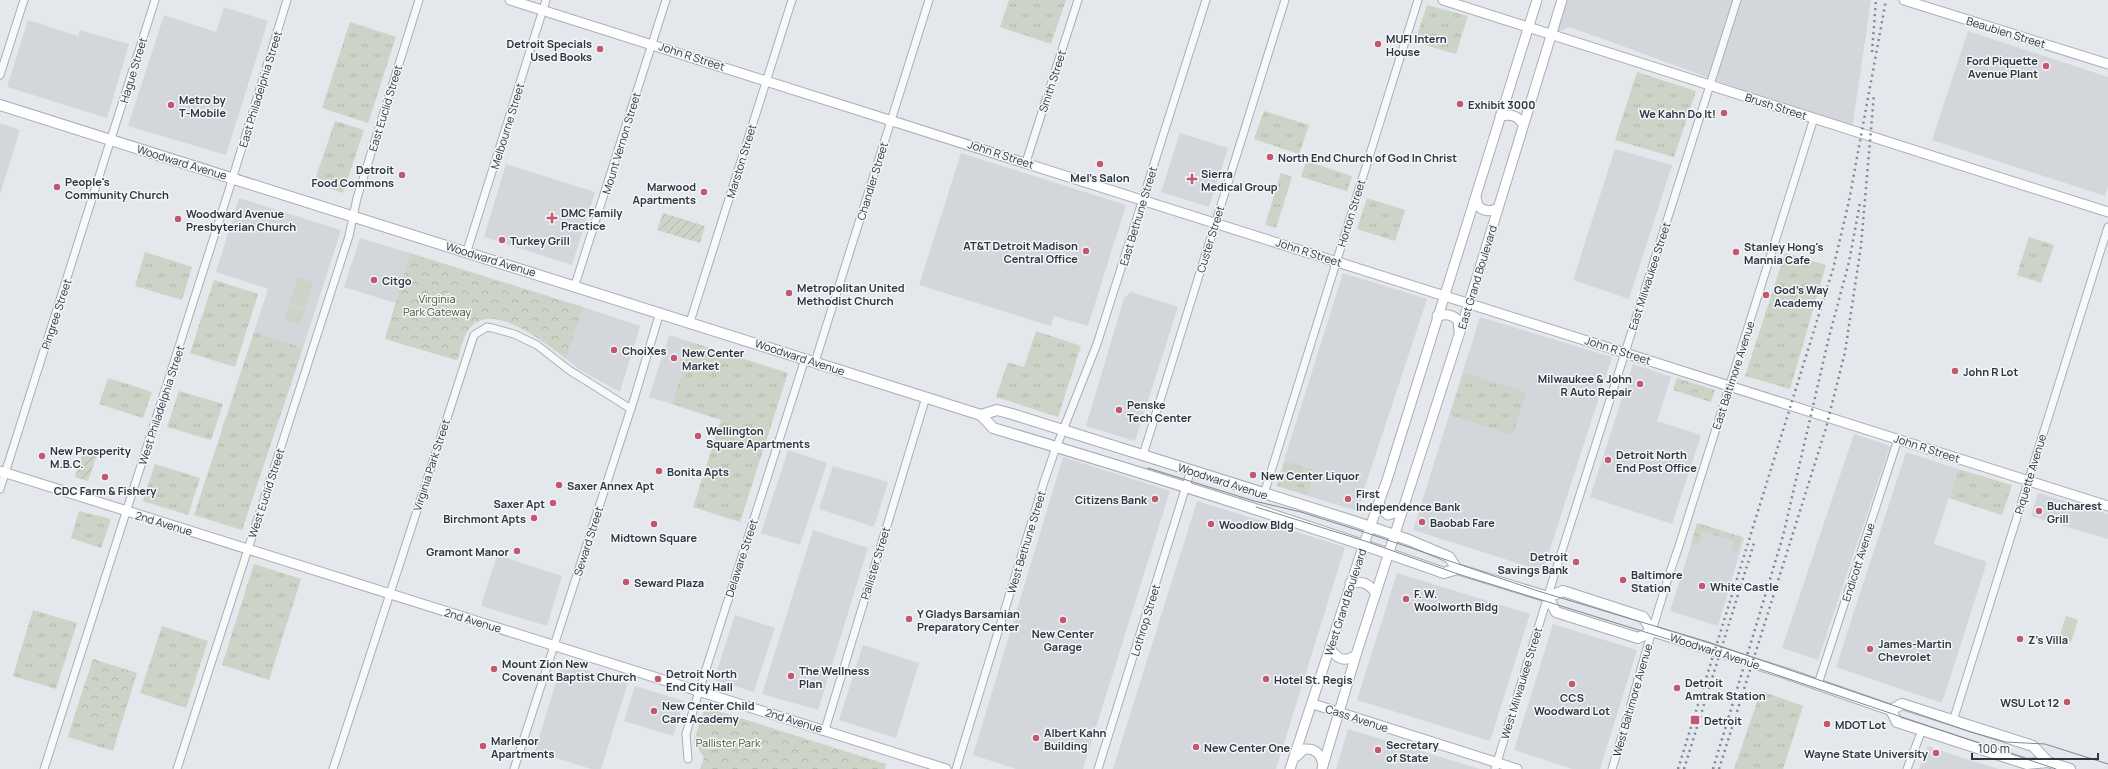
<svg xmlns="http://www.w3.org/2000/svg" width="2108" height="769" viewBox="0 0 2108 769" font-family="Manrope,sans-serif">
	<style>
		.built { fill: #d3d7dc }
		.grass { fill: url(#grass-tufts) }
		.park { fill: url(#park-crowns) }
		.garden { fill: url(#garden-furrows) }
		.pitch { fill: #cbd4c6 }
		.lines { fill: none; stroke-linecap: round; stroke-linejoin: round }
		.street-casing { stroke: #aaaeb5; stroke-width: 9 }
		.secondary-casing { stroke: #aaaeb5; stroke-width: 11 }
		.primary-casing { stroke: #a5adb5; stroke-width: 12 }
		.street { stroke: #f7f8f9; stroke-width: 7 }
		.secondary { stroke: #fff; stroke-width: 9 }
		.primary { stroke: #fff; stroke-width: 10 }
		.tram { stroke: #7f8893; stroke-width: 1 }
		.rail { stroke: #7f8893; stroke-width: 2.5; stroke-dasharray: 2 4; stroke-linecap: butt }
		.poi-dot { fill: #c15870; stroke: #f4f6f8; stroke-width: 1.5 }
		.labels { text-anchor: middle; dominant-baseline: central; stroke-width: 3; stroke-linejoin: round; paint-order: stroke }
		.street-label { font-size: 11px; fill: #2e3642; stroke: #f4f6f8 }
		.poi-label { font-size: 11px; font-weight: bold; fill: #2e3642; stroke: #f4f6f8; text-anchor: start }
		.park-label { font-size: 11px; fill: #455c3c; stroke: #f4f6f8 }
	</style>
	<defs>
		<pattern id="grass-tufts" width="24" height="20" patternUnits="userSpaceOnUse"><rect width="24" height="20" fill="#cbd4c6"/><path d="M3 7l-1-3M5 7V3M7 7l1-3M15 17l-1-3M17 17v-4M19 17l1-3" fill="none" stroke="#afb7ab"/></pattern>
		<pattern id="park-crowns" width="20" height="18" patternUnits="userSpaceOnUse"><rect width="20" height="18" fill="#cbd4c6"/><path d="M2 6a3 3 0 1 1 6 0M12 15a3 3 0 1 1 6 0" fill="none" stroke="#afb7ab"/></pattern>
		<pattern id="garden-furrows" width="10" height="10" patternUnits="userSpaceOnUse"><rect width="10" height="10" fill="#cbd4c6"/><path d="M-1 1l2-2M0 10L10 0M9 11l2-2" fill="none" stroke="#afb7ab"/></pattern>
	</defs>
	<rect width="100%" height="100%" fill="#e4e7eb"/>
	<g class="built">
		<polygon points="1563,0 1871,0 1852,130 1570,27 1551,34"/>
		<polygon points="224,7 268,21 226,155 128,126 164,15 216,32"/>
		<polygon points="28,20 78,36 80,30 129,44 107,118 7,87"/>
		<polygon points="1968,31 2108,77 2108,186 2105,196 1932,140"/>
		<polygon points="0,123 20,130 0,194"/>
		<polygon points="1180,133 1228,148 1209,207 1161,192"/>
		<polygon points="1615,149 1672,165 1629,299 1573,280"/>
		<polygon points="961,153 1126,205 1088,326 1054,316 1051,326 919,285"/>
		<polygon points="506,164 595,192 572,265 484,237"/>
		<polygon points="239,198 341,230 303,348 254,332 268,289 216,272"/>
		<polygon points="360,238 410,253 395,303 344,287"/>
		<polygon points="1343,273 1427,299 1357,511 1276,486"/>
		<polygon points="1131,292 1178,307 1135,441 1086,426 1124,298"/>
		<polygon points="583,307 640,326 620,392 580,370 566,359"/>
		<polygon points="1480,317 1612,357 1543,571 1413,530"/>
		<polygon points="669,335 691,342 672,404 649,397"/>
		<polygon points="1633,364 1671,377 1657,421 1701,435 1672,524 1590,497"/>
		<polygon points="1854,434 1890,446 1818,660 1782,648"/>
		<polygon points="788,450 827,463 800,545 761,533"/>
		<polygon points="1906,452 1958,469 1934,544 1987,562 1942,703 1836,667"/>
		<polygon points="1063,457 1170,491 1083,769 1016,769 973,755"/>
		<polygon points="833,466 888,482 874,527 819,509"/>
		<polygon points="2038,493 2108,514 2108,539 2031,516"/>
		<polygon points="1197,501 1345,547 1276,769 1113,769"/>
		<polygon points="1698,523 1744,538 1718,626 1670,611"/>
		<polygon points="813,530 868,548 818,710 762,694"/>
		<polygon points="497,555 562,576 547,626 481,606"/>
		<polygon points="1397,573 1530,614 1490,741 1357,700"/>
		<polygon points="735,615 775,628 754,692 714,680"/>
		<polygon points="1553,624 1637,650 1600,769 1572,769 1514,750"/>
		<polygon points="863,645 919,663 896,738 839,720"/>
		<polygon points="562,663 628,683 601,769 591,769 535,751"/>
		<polygon points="635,686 684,701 673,736 624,721"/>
		<polygon points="1348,729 1480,769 1336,769"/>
		<polygon points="1928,746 1966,759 1999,769 1919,769"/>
	</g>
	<g class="grass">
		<polygon points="1009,0 1066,0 1051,44 1000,27"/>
		<polygon points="1427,5 1468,16 1456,54 1415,42"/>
		<polygon points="350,22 396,37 368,123 322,108"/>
		<polygon points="1637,72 1696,91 1674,157 1615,140"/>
		<polygon points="1264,111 1309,125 1299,154 1254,139"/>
		<polygon points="335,121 364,130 343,193 314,183"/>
		<polygon points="1306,161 1352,176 1347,191 1301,177"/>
		<polygon points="1281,173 1292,177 1276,228 1265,225"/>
		<polygon points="1367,198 1405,210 1395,241 1357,229"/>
		<polygon points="2029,237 2054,245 2041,283 2017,275"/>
		<polygon points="145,252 192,267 182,300 135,286"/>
		<polygon points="1785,253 1826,265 1790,389 1745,376"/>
		<polygon points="214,280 258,294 235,367 190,353"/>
		<polygon points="1036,331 1081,346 1058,417 996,397 1008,362 1024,367"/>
		<polygon points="254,332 303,348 242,530 194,515"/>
		<polygon points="691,342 788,373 740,522 693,507 721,420 672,404"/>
		<polygon points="1464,373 1526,392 1513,435 1450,415"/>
		<polygon points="108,378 152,392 143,418 99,404"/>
		<polygon points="179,391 223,404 211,440 167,427"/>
		<polygon points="1285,461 1315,471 1307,495 1278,486"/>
		<polygon points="155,464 200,478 188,515 143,501"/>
		<polygon points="1958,469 2012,485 2002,515 1949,498"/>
		<polygon points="79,511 111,519 101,548 71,538"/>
		<polygon points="254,564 301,579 269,680 222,665"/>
		<polygon points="33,610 77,623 56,689 13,676"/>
		<polygon points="162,626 208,641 186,708 140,693"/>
		<polygon points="1761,691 1803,706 1783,769 1734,769"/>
		<polygon points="75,714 120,728 113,751 68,737"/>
	</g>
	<g class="park">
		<path d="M 410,253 L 583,307 L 566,359 C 548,345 495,302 472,326 C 463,334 461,348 458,359 L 456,360 L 385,339 Z"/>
		<polygon points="1677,378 1715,390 1711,402 1673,390"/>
		<polygon points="1697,523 1742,537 1738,551 1732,551 1734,541 1705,532 1702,532 1702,536 1699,544 1691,543"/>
		<polygon points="93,659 137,673 120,728 75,714"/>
		<polygon points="705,707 886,764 885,769 700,769 704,758 694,741"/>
	</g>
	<g class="garden">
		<polygon points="663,213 705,226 700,243 657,230"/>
		<polygon points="85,448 98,452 88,481 75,477"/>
	</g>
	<g class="pitch">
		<polygon points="298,277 313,283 305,309 289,304"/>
		<polygon points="289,306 305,311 300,324 284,319"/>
		<polygon points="2066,616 2078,620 2071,642 2059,638"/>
	</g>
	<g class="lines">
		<defs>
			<g id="street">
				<polyline points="0,75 24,0"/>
				<polyline points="1026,162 1078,0"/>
				<polyline points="467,251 546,0"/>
				<polyline points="575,285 666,0"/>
				<polyline points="690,322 792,0"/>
				<polyline points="815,362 929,0"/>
				<polyline points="1143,455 1285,0"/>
				<polyline points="0,489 155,0"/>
				<polyline points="1264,494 1418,0"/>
				<polyline points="1818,684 1898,439"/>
				<polyline points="1953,721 2108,227"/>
				<polyline points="825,730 926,397"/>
				<polyline points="688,759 686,734 699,691 805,359"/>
				<polyline points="44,769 228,193 287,0"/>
				<polyline points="177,769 349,236 357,198 419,0"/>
				<polyline points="333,769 474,335 487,327 492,328 514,334 537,345 569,370 631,409"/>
				<polyline points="514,769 635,396 660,312"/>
				<polyline points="956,769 1044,482 1054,453 1097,344 1206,0"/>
				<polyline points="1098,769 1191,470"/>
				<polyline points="1495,769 1554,576 1737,0"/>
				<path d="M 1612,769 C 1635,695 1653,619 1679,546 L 1814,118"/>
				<polyline points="1907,769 1922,730"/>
			</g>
			<g id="secondary">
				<polyline points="510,0 2108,506"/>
				<polyline points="1443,0 2108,212"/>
				<polyline points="1904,0 2108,64"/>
				<path d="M 1500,116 C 1511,114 1517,115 1523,124"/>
				<path d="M 1476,197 L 1478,206 C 1485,212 1490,212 1498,208"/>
				<path d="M 1437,316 C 1447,314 1451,314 1458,320 L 1459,331"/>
				<polyline points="0,471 946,769"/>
				<polyline points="1379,503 1382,510 1388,515 1402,511"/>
				<path d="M 1350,583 C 1363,581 1368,583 1376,593"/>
				<path d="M 1330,648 C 1337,659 1344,663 1356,655"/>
				<polyline points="1313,704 1517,769"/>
				<path d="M 1297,756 L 1304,749 C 1316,748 1321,754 1323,765"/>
				<polyline points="1290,769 1364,544 1387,480 1537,0"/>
				<polyline points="1322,769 1356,655 1466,313 1562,0"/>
			</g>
			<g id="primary">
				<path d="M 0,105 L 981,415 L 993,428 C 1144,473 1295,520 1444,573 L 1457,569 L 1548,597 L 1563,591 L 1643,617 L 1652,631 L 1785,673 L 1891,710 L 1897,722 L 2027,764 L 2048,762 L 2070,769"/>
				<polyline points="981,415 997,410 1012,414 1356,522 1409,540 1449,557 1457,569"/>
				<polyline points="1548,597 1556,612 1638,638 1652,631"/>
				<polyline points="1891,710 1902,704 2033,746 2048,762"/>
			</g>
		</defs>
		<use href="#street" class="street-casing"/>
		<use href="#secondary" class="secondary-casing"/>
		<use href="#primary" class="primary-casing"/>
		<use href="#street" class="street"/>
		<use href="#secondary" class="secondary"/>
		<use href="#primary" class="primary"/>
		<g class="tram">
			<polyline points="1148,468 1254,501 1301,512 1367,533 1538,591 1708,642 1971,732 2006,742 2045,744 2108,764"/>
			<polyline points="1256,507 1365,541 1458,574 1703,650 2056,769"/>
		</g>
		<g class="rail">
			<polyline points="1872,52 1876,0"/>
			<polyline points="1678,769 1833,269 1849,201 1886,0"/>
			<polyline points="1684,769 1755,540"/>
			<polyline points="1713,769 1783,536 1829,337 1849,262 1860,203"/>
			<polyline points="1719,769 1826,428 1845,352 1861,246 1874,94"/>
		</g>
	</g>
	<g class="poi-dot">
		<circle cx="1378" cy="44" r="4"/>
		<circle cx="600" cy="49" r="4"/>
		<circle cx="2046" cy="66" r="4"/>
		<circle cx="1460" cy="104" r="4"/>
		<circle cx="171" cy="105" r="4"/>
		<circle cx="1724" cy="113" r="4"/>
		<circle cx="1270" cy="157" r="4"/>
		<circle cx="1100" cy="164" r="4"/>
		<circle cx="402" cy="175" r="4"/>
		<path d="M1190 173h4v4h4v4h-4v4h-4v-4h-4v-4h4z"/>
		<circle cx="57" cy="187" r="4"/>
		<circle cx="704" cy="192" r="4"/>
		<path d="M550 212h4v4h4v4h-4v4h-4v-4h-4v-4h4z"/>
		<circle cx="178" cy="219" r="4"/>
		<circle cx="502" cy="240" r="4"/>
		<circle cx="1086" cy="251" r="4"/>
		<circle cx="1736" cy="252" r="4"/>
		<circle cx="374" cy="280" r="4"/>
		<circle cx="789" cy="293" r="4"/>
		<circle cx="1766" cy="295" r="4"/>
		<circle cx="614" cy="350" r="4"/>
		<circle cx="674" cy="358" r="4"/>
		<circle cx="1955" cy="371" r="4"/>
		<circle cx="1640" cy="384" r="4"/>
		<circle cx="1119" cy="410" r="4"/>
		<circle cx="698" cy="436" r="4"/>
		<circle cx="42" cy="456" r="4"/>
		<circle cx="1608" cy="460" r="4"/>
		<circle cx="659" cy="471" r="4"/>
		<circle cx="1253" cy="475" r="4"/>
		<circle cx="105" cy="477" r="4"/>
		<circle cx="559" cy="485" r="4"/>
		<circle cx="1155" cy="499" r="4"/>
		<circle cx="1348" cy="499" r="4"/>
		<circle cx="553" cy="503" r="4"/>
		<circle cx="2039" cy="511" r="4"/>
		<circle cx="534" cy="518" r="4"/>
		<circle cx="1422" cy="522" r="4"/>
		<circle cx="654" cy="524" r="4"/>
		<circle cx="1211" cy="524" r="4"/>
		<circle cx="517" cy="551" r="4"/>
		<circle cx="1576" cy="562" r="4"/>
		<circle cx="1623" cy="580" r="4"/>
		<circle cx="626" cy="582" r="4"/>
		<circle cx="1702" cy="586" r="4"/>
		<circle cx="1406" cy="599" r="4"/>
		<circle cx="909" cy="619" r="4"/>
		<circle cx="1063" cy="620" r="4"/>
		<circle cx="2020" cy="639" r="4"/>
		<circle cx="1870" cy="649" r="4"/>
		<circle cx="494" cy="669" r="4"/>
		<circle cx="791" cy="676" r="4"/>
		<circle cx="658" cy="679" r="4"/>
		<circle cx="1266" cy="679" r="4"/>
		<circle cx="1572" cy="684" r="4"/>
		<circle cx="1677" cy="688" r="4"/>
		<circle cx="2067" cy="702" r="4"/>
		<circle cx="654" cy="711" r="4"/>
		<rect x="1690" y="715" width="10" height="10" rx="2"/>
		<circle cx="1827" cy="724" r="4"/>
		<circle cx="1036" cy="738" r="4"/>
		<circle cx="483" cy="746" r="4"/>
		<circle cx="1196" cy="747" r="4"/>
		<circle cx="1378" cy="750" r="4"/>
		<circle cx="1936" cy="753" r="4"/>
	</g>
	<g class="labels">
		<g class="street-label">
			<text transform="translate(2006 32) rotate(17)">Beaubien Street</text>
			<text transform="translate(692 56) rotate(18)">John R Street</text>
			<text transform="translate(133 70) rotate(-73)">Hague Street</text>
			<text transform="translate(1052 81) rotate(-72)">Smith Street</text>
			<text transform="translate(260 89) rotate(-73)">East Philadelphia Street</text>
			<text transform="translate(1776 106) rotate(18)">Brush Street</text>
			<text transform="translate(385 108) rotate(-73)">East Euclid Street</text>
			<text transform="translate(507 126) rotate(-73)">Melbourne Street</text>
			<text transform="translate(621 143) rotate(-73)">Mount Vernon Street</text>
			<text transform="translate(1001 154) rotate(18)">John R Street</text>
			<text transform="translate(741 161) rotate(-73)">Marston Street</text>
			<text transform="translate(182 162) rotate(17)">Woodward Avenue</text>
			<text transform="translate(872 181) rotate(-73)">Chandler Street</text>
			<text transform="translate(1351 213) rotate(-73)">Horton Street</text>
			<text transform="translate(1138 216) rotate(-73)">East Bethune Street</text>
			<text transform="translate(1210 239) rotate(-73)">Custer Street</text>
			<text transform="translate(1309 252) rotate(18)">John R Street</text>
			<text transform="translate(491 259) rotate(17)">Woodward Avenue</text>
			<text transform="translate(1649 276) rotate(-72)">East Milwaukee Street</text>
			<text transform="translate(1477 277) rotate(-73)">East Grand Boulevard</text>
			<text transform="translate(56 314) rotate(-72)">Pingree Street</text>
			<text transform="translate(1618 350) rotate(18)">John R Street</text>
			<text transform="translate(800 357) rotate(18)">Woodward Avenue</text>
			<text transform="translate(1733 375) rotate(-72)">East Baltimore Avenue</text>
			<text transform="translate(161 405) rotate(-72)">West Philadelphia Street</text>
			<text transform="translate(1927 448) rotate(18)">John R Street</text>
			<text transform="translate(431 465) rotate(-72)">Virginia Park Street</text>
			<text transform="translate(2030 474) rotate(-73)">Piquette Avenue</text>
			<text transform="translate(1223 481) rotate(18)">Woodward Avenue</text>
			<text transform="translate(266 493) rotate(-72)">West Euclid Street</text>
			<text transform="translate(164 523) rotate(17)">2nd Avenue</text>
			<text transform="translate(588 541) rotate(-72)">Seward Street</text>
			<text transform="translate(1026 542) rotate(-73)">West Bethune Street</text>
			<text transform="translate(741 558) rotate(-72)">Delaware Street</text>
			<text transform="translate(1858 562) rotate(-72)">Endicott Avenue</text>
			<text transform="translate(875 563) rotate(-73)">Pallister Street</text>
			<text transform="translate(1345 602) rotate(-72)">West Grand Boulevard</text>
			<text transform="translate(473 620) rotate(17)">2nd Avenue</text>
			<text transform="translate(1145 620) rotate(-73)">Lothrop Street</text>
			<text transform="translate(1715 651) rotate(18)">Woodward Avenue</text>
			<text transform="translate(1521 683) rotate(-73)">West Milwaukee Street</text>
			<text transform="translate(1632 700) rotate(-74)">West Baltimore Avenue</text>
			<text transform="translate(1357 718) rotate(18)">Cass Avenue</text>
			<text transform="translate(794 720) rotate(17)">2nd Avenue</text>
		</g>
		<g class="poi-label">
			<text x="1386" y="38">MUFI Intern<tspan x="1386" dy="13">House</tspan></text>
			<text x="592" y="43" text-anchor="end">Detroit Specials<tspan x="592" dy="13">Used Books</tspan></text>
			<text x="2038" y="60" text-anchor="end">Ford Piquette<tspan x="2038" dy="13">Avenue Plant</tspan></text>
			<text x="179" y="99">Metro by<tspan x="179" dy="13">T-Mobile</tspan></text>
			<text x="1468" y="104">Exhibit 3000</text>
			<text x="1716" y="113" text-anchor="end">We Kahn Do It!</text>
			<text x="1278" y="157">North End Church of God In Christ</text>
			<text x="394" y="169" text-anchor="end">Detroit<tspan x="394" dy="13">Food Commons</tspan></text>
			<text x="1201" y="173">Sierra<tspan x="1201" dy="13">Medical Group</tspan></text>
			<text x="1100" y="177" text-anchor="middle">Mel's Salon</text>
			<text x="65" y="181">People's<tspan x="65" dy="13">Community Church</tspan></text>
			<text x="696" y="186" text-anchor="end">Marwood<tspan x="696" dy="13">Apartments</tspan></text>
			<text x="561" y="212">DMC Family<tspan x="561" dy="13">Practice</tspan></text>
			<text x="186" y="213">Woodward Avenue<tspan x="186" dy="13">Presbyterian Church</tspan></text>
			<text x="510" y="240">Turkey Grill</text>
			<text x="1078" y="245" text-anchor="end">AT&amp;T Detroit Madison<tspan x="1078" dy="13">Central Office</tspan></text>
			<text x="1744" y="246">Stanley Hong's<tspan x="1744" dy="13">Mannia Cafe</tspan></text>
			<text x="382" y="280">Citgo</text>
			<text x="797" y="287">Metropolitan United<tspan x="797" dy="13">Methodist Church</tspan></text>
			<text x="1774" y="289">God's Way<tspan x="1774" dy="13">Academy</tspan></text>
			<text x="622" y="350">ChoiXes</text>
			<text x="682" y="352">New Center<tspan x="682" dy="13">Market</tspan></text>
			<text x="1963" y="371">John R Lot</text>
			<text x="1632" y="378" text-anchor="end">Milwaukee &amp; John<tspan x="1632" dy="13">R Auto Repair</tspan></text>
			<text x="1127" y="404">Penske<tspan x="1127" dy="13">Tech Center</tspan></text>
			<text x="706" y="430">Wellington<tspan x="706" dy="13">Square Apartments</tspan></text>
			<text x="50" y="450">New Prosperity<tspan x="50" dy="13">M.B.C.</tspan></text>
			<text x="1616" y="454">Detroit North<tspan x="1616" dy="13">End Post Office</tspan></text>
			<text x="667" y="471">Bonita Apts</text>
			<text x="1261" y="475">New Center Liquor</text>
			<text x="567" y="485">Saxer Annex Apt</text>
			<text x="105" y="490" text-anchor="middle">CDC Farm &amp; Fishery</text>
			<text x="1356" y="493">First<tspan x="1356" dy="13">Independence Bank</tspan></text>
			<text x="1147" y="499" text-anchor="end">Citizens Bank</text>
			<text x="545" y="503" text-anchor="end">Saxer Apt</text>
			<text x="2047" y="505">Bucharest<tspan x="2047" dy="13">Grill</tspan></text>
			<text x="526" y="518" text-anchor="end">Birchmont Apts</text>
			<text x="1430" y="522">Baobab Fare</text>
			<text x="1219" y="524">Woodlow Bldg</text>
			<text x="654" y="537" text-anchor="middle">Midtown Square</text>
			<text x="509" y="551" text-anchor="end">Gramont Manor</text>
			<text x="1568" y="556" text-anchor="end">Detroit<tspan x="1568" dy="13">Savings Bank</tspan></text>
			<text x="1631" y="574">Baltimore<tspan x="1631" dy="13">Station</tspan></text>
			<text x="634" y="582">Seward Plaza</text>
			<text x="1710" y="586">White Castle</text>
			<text x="1414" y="593">F. W.<tspan x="1414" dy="13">Woolworth Bldg</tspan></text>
			<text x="917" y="613">Y Gladys Barsamian<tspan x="917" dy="13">Preparatory Center</tspan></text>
			<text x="1063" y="633" text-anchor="middle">New Center<tspan x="1063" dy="13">Garage</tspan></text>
			<text x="2028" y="639">Z's Villa</text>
			<text x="1878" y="643">James-Martin<tspan x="1878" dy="13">Chevrolet</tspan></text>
			<text x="502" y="663">Mount Zion New<tspan x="502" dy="13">Covenant Baptist Church</tspan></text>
			<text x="799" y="670">The Wellness<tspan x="799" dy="13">Plan</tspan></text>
			<text x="666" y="673">Detroit North<tspan x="666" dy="13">End City Hall</tspan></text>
			<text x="1274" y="679">Hotel St. Regis</text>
			<text x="1685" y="682">Detroit<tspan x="1685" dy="13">Amtrak Station</tspan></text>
			<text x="1572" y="697" text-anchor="middle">CCS<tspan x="1572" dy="13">Woodward Lot</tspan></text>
			<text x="2059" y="702" text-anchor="end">WSU Lot 12</text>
			<text x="662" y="705">New Center Child<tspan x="662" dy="13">Care Academy</tspan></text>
			<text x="1704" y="720">Detroit</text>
			<text x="1835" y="724">MDOT Lot</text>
			<text x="1044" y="732">Albert Kahn<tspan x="1044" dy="13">Building</tspan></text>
			<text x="491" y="740">Marlenor<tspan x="491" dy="13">Apartments</tspan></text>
			<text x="1386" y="744">Secretary<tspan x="1386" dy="13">of State</tspan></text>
			<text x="1204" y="747">New Center One</text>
			<text x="1928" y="753" text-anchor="end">Wayne State University</text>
		</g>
		<g class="park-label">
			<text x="437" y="298">Virginia<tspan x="437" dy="13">Park Gateway</tspan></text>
			<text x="728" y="742">Pallister Park</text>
		</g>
	</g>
	<path d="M1972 753v6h126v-6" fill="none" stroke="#2e3642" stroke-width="2"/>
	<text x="1978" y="753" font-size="12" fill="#2e3642" stroke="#f4f6f8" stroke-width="3" paint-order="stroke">100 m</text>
</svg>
